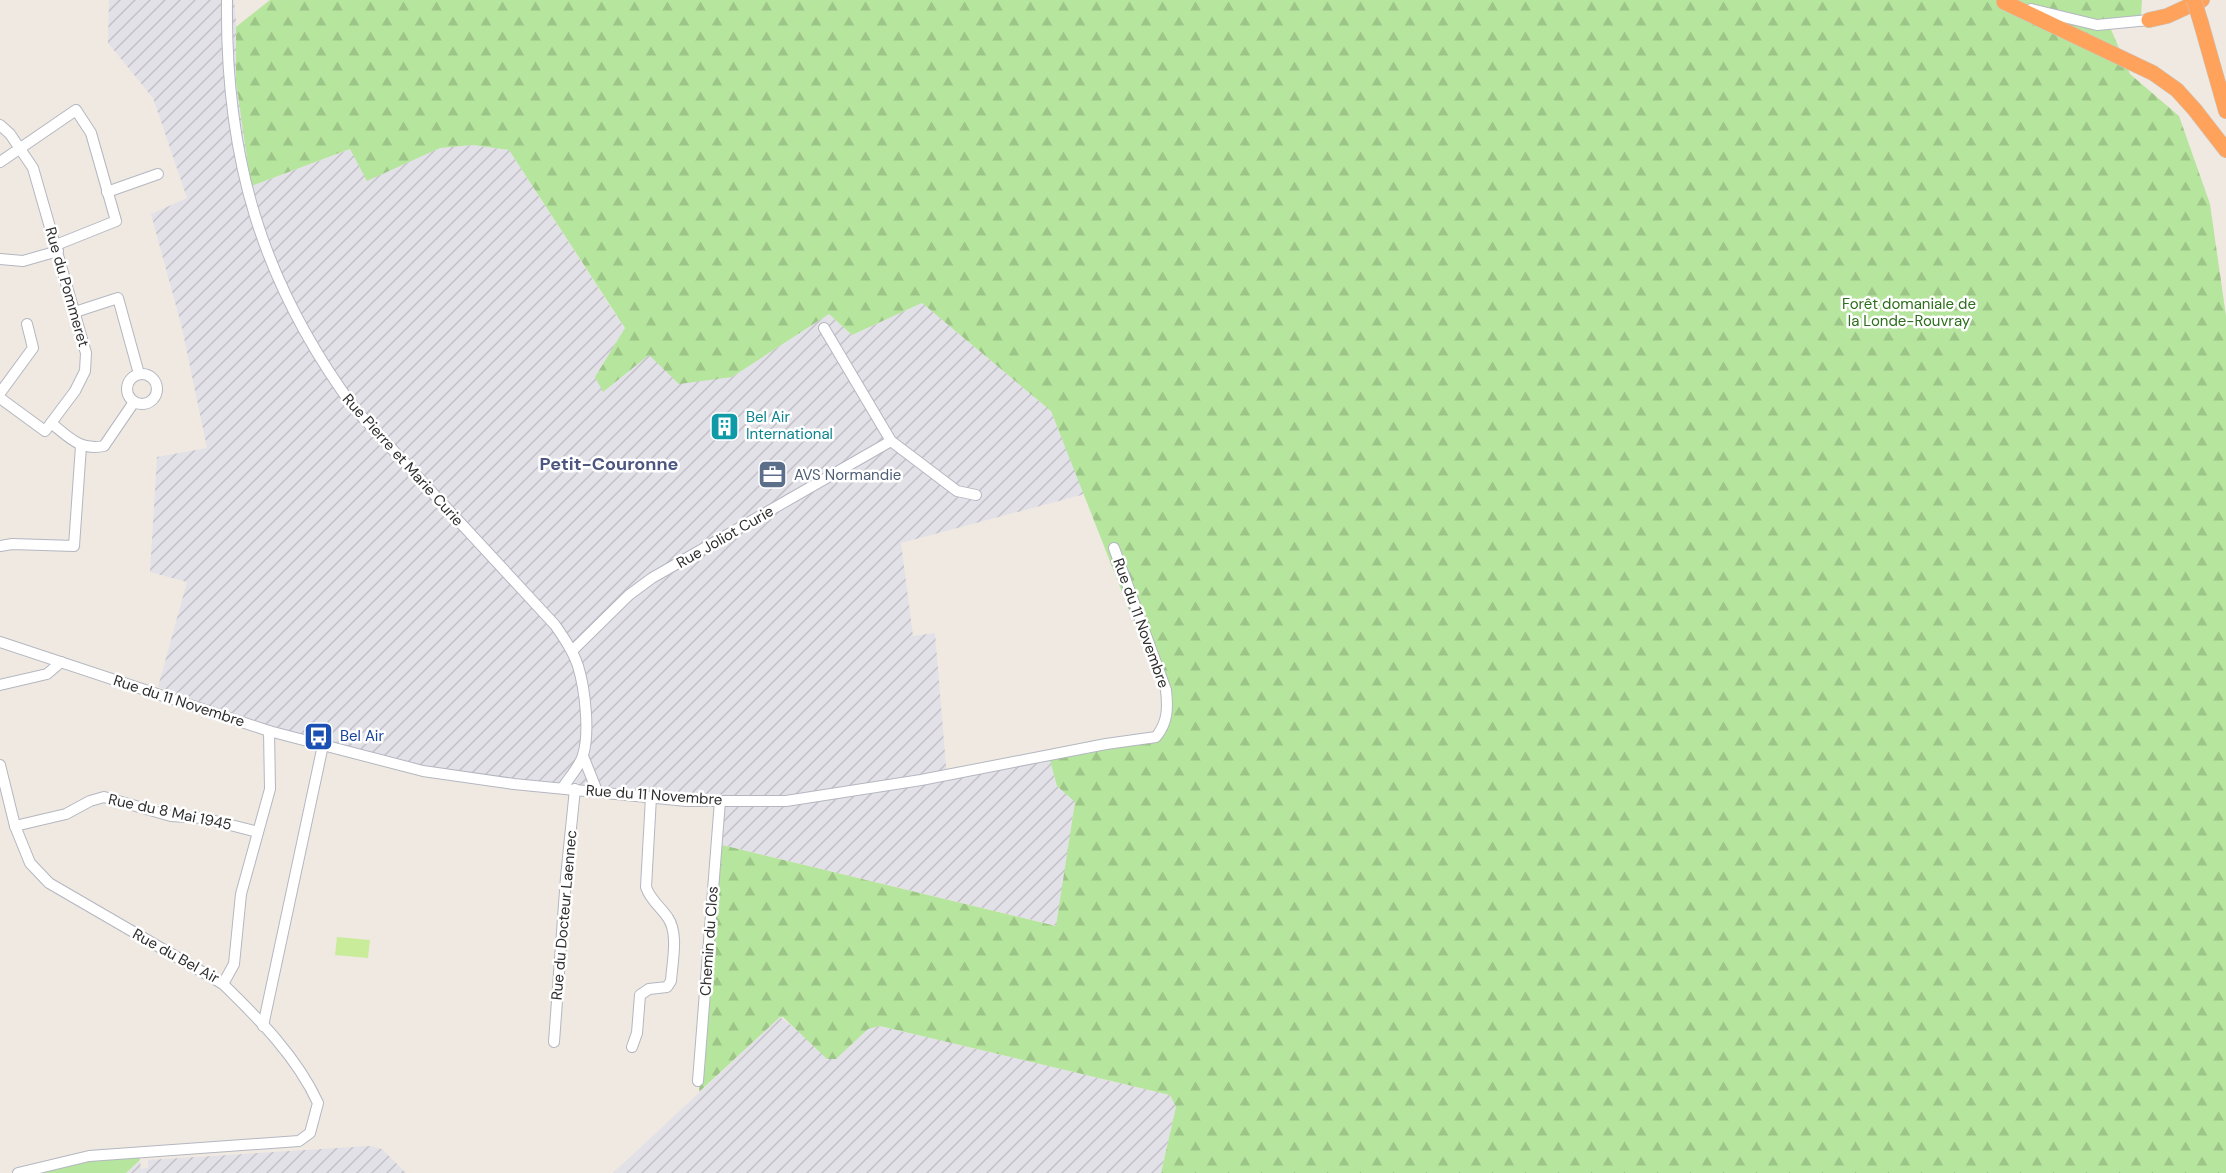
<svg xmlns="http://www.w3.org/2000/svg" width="2226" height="1173" viewBox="0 0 2226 1173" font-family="'DM Sans',sans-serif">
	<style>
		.industrial { fill: url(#industrial-furrows) }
		.grass { fill: #b6e59e }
		.forest { fill: url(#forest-firs) }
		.pitch { fill: #c9ec9a }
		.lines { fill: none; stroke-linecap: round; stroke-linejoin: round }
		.minor-casing { stroke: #b4b7c1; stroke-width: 12 }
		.highway-casing { stroke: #c9c9c9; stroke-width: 16 }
		.minor { stroke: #fff; stroke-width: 10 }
		.highway { stroke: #ffa35c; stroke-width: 15 }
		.highway-bridge-casing { stroke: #c9c9c9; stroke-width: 16; stroke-linecap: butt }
		.highway-bridge { stroke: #ffa35c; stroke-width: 15 }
		.labels { text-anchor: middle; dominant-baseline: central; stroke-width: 5; stroke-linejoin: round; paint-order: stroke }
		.street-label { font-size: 15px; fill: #2e2e2e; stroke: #fff }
		.park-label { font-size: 15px; fill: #2c6e1b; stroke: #fff }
		.culture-label { font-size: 15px; fill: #0d838f; stroke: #fff; text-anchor: start }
		.service-label { font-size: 15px; fill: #4e5e75; stroke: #fff; text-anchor: start }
		.transit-label { font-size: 15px; fill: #164399; stroke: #fff; text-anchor: start }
		.quarter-label { font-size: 18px; font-weight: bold; fill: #4d5680; stroke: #fff }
	</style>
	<defs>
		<pattern id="industrial-furrows" width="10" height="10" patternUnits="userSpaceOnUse" patternTransform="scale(1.5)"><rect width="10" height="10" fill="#e3e1e8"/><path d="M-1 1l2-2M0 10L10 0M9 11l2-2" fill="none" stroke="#c3c1c7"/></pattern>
		<pattern id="forest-firs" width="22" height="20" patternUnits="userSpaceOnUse" patternTransform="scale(1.5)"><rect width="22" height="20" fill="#b6e59e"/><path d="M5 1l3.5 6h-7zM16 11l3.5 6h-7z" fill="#9dc588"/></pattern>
	</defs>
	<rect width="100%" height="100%" fill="#efe9e1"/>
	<g class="industrial">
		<polygon points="109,0 234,0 251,186 351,149 368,180 440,148 473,145 509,150 625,329 595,377 649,355 732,377 829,314 852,335 922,303 1051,411 1085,494 901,543 913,636 935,633 947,778 1049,757 1057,786 1075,801 1057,926 718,844 725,795 682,794 516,780 422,768 272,728 158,687 187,582 150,572 157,457 207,448 182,328 151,214 187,198 153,98 108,43"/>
		<polygon points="780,1017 836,1059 868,1029 880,1026 1170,1095 1176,1107 1161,1173 613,1173"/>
		<polygon points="370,1146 382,1149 406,1173 126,1173 140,1161 141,1169 148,1168 148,1160"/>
	</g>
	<polygon class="grass" points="140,1157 140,1160 126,1173 39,1173 97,1159"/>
	<polygon class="forest" points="270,0 2142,0 2141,16 2107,20 2130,74 2179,116 2210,204 2226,316 2226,1173 1161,1173 1176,1107 1170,1095 880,1026 868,1029 836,1059 827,1059 783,1017 780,1017 699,1092 718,844 1056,926 1075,802 1057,786 1049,757 1153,740 1166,704 1051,411 922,303 852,335 829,314 732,377 679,384 649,355 603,392 595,377 625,328 509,150 473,145 440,148 367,181 350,149 251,186 236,81 236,27"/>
	<polygon class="pitch" points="337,937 370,940 368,958 335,955"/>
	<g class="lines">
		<defs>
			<g id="minor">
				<path d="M 227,0 C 225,157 261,282 355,409 L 555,625 C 564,638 573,651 578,666 C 585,689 590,732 583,755 C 580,766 569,778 563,787"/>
				<polyline points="2031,9 2097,25 2149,20"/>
				<polyline points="0,125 10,134 33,168 86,353 85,371 75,391 45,431 0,398"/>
				<polyline points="0,162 76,110 91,133 116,221 56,245"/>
				<polyline points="107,192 158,174"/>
				<polyline points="0,259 23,261 58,251"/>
				<polyline points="75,312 118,298 139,374"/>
				<polyline points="824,328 891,441 957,491 976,495"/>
				<circle cx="142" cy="389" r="15"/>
				<polyline points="0,393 33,348 27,324"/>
				<path d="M 51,423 C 69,437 80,451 104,446 L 134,402"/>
				<polyline points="0,546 12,544 74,546 81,446"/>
				<path d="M 0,642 L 269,731 L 423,771 L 514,784 L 687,801 L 786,801 L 921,780 L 1106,744 L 1156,737 C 1168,722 1168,708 1166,690 L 1114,548"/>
				<polyline points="572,651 629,595 652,578 891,441"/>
				<polyline points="0,685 47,674 61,662"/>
				<polyline points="583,756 597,791"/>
				<polyline points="0,765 15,826 30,863 49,883 223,984 234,964 241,894 270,789 269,731"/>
				<polyline points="15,826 66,814 90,801 104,797 171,816 203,818 258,832"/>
				<polyline points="263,1026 323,745"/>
				<polyline points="554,1042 566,877 575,789"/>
				<path d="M 632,1047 L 637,1033 L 640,995 L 649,989 L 667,987 L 671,981 C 672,963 679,934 668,918 C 661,907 650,900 646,887 L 651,797"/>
				<polyline points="698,1081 720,801"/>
				<path d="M 18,1173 L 89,1156 L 299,1141 L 310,1133 L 318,1103 C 297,1057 259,1019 223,984"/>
			</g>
			<g id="highway">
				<polyline points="2004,2 2153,73 2177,90 2195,110 2226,150"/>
				<polyline points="2149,20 2167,16 2202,0"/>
				<polyline points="2201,23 2226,111"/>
			</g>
		</defs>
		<use href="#minor" class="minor-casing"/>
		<use href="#highway" class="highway-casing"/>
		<use href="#minor" class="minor"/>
		<use href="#highway" class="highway"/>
		<defs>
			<polyline id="highway-bridge" points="2194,0 2201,23"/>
		</defs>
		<use href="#highway-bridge" class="highway-bridge-casing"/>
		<use href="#highway-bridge" class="highway-bridge"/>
	</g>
	<defs>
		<symbol id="building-square" viewBox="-11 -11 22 22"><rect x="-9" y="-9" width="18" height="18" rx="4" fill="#0f9aa8" stroke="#fff"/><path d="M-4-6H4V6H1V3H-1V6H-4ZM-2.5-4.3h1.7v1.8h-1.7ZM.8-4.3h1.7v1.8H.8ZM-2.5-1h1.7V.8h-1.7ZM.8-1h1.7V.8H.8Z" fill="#fff"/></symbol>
		<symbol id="office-square" viewBox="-11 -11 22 22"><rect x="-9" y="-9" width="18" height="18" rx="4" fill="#5c6f8a" stroke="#fff"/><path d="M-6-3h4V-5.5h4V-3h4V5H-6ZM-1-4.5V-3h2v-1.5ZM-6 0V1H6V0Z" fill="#fff"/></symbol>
		<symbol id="bus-square" viewBox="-11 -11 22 22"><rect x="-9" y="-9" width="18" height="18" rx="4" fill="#1a4fb4" stroke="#fff"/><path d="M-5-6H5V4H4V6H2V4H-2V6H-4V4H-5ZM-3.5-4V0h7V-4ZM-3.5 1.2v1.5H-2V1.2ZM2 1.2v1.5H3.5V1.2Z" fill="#fff"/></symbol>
	</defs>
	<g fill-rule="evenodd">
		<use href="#building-square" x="708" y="410" width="33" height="33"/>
		<use href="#office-square" x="756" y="458" width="33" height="33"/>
		<use href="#bus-square" x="302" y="720" width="33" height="33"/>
	</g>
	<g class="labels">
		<g class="street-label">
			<text transform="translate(67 287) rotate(74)">Rue du Pommeret</text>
			<text transform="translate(403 460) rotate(48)">Rue Pierre et Marie Curie</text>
			<text transform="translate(725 537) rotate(-30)">Rue Joliot Curie</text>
			<text transform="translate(1141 623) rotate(70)">Rue du 11 Novembre</text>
			<text transform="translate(179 701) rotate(18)">Rue du 11 Novembre</text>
			<text transform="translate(654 795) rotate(4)">Rue du 11 Novembre</text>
			<text transform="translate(170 812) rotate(12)">Rue du 8 Mai 1945</text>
			<text transform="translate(564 915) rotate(-85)">Rue du Docteur Laennec</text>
			<text transform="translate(709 941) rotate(-86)">Chemin du Clos</text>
			<text transform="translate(176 956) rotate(29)">Rue du Bel Air</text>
		</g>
		<g class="park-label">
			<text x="1909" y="304">Forêt domaniale de<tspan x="1909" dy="17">la Londe-Rouvray</tspan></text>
		</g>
		<g class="culture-label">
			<text x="746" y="417">Bel Air<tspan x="746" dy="17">International</tspan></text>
		</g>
		<g class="service-label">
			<text x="794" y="475">AVS Normandie</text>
		</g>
		<g class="transit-label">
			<text x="340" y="736">Bel Air</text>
		</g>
		<g class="quarter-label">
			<text x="609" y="464">Petit-Couronne</text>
		</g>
	</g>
</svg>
